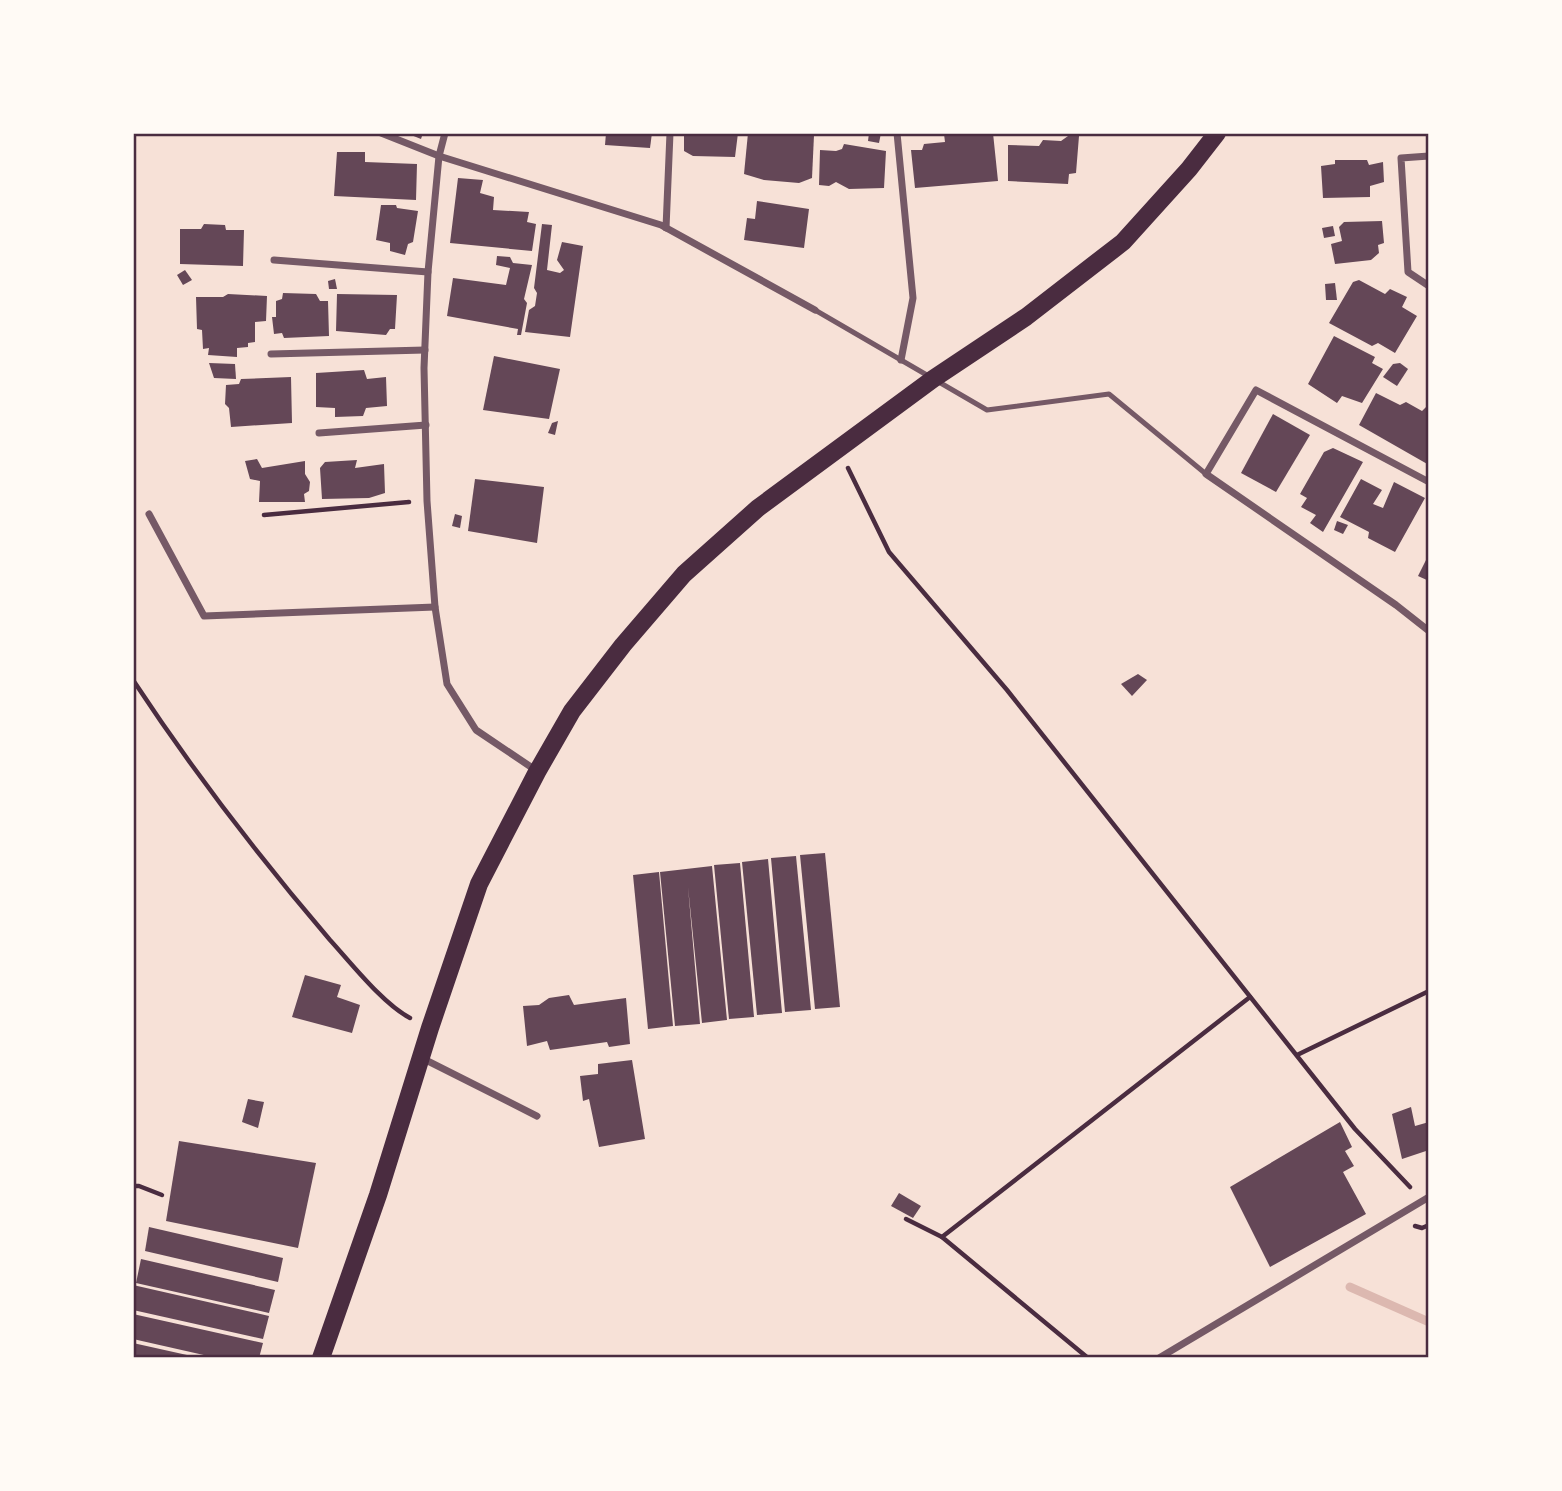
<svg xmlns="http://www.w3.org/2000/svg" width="1562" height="1491" viewBox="0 0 1562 1491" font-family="'Sofia Sans Condensed',sans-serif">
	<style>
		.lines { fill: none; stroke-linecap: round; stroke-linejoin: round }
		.stream { stroke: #dcb8b0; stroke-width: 9 }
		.building { fill: #644757 }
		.path { stroke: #4a2c40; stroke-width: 4.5 }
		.service { stroke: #755966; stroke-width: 5 }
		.minor { stroke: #755966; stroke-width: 7 }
		.primary { stroke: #4a2c40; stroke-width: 18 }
		.neatline { fill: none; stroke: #4a2c40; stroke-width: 2.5 }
	</style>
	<rect width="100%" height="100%" fill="#f7e1d7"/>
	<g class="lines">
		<polyline class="stream" points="1350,1287 1429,1322"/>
	</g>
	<g class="building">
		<polygon points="406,133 423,133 421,139"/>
		<polygon points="606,133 652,133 650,148 605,145"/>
		<polygon points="684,133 738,133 735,157 693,156 684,151"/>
		<polygon points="748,133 814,135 812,178 799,183 764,180 744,174"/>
		<polygon points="869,133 881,133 879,143 868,141"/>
		<polygon points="993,133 998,181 915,188 911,150 922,150 924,144 945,142 944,134"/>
		<polygon points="1068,136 1079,136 1076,173 1069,174 1068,184 1008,181 1008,145 1039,146 1043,140 1061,141"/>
		<polygon points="844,144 886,151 884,188 849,189 836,182 829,186 819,185 820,150 836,151 842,149"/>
		<polygon points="337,152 365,152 365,162 417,164 416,200 334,196"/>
		<polygon points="1335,160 1367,160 1369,165 1383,162 1384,182 1370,186 1370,197 1323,198 1321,166 1335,164"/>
		<polygon points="458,178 483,180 480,193 494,197 493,210 529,212 527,222 536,224 532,251 450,243"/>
		<polygon points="757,201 809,209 804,248 744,240 747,218 755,219"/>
		<polygon points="381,205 396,205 397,208 418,211 413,242 408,244 405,255 390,251 390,243 376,240"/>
		<polygon points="1382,221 1384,243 1378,245 1379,253 1371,260 1335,264 1331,244 1342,241 1339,227 1344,222"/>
		<polygon points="204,224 225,225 226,230 244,230 243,266 180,264 180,229 201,229"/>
		<polygon points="542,224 552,225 547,270 560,273 564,270 557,260 562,242 583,246 570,337 525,332 529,310 535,306 537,293 534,288"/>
		<polygon points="1333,226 1335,236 1324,238 1322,228"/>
		<polygon points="497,256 510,257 513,263 532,265 524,299 527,303 521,335 517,335 518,329 447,316 453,278 506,285 510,268 496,265"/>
		<polygon points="185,270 192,280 183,285 177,275"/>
		<polygon points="335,279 337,289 329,289 328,281"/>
		<polygon points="1359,280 1385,294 1390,289 1407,297 1402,307 1417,316 1395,353 1378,343 1372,346 1329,323 1353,282"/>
		<polygon points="1335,283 1337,300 1326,300 1325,284"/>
		<polygon points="283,293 316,294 320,301 328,301 329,336 284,338 282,333 274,334 272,317 276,317 276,301 282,299"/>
		<polygon points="228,294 267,296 266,321 255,322 255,342 248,343 248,347 237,348 237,357 208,355 209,348 203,349 202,330 197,329 196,297 223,297"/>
		<polygon points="337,294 397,295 395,329 390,329 386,335 336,331"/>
		<polygon points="1334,336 1375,357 1372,363 1383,369 1362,403 1342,396 1337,403 1308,384"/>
		<polygon points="494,356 560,369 549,419 483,410"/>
		<polygon points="209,363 235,364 236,379 214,378"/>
		<polygon points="1400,363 1408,369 1397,386 1383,377 1393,364"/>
		<polygon points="364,370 367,379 386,377 387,406 366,408 363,416 335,417 335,408 316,407 316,373"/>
		<polygon points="291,377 292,423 231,427 229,408 225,404 226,385 239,384 241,379"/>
		<polygon points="1376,393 1400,405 1406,402 1422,411 1429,404 1429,465 1359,425"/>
		<polygon points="1273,414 1310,435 1276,492 1241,473"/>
		<polygon points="558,421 555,435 548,433 552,423"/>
		<polygon points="1333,448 1363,462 1323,532 1310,523 1316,515 1301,507 1307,498 1300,494 1324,452"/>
		<polygon points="257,459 262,468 305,461 305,474 310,482 309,491 304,494 305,502 259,502 260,481 250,479 245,461"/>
		<polygon points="357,460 355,468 384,464 385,493 369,498 322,499 320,468 325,462"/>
		<polygon points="475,479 544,487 537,543 468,531"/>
		<polygon points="1361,479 1382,490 1373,504 1383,508 1394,482 1425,498 1395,552 1368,538 1369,532 1340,517"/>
		<polygon points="455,514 462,516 460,528 452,526"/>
		<polygon points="1337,521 1348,525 1343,534 1334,530"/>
		<polygon points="1429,554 1429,581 1418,576"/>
		<polygon points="1138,674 1147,680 1132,696 1121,684"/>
		<polygon points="825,853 840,1007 815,1009 800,855"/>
		<polygon points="796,856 811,1010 785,1012 771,858"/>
		<polygon points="768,859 782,1013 757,1015 742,862"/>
		<polygon points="740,863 754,1017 729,1019 714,865"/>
		<polygon points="712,866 727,1020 702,1023 688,887 700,1024 675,1026 660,872"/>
		<polygon points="659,872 673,1026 648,1029 633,875"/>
		<polygon points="305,975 341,985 337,997 360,1005 352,1033 292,1017"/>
		<polygon points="569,995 574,1005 626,998 630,1044 609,1047 607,1042 550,1050 547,1041 527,1046 523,1006 539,1005 549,998"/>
		<polygon points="632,1060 645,1139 599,1147 589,1099 583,1101 580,1076 598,1074 598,1064"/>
		<polygon points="248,1099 264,1102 258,1128 242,1122"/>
		<polygon points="1411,1107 1415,1126 1429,1122 1429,1150 1402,1159 1392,1114"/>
		<polygon points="1340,1122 1352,1147 1345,1151 1354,1166 1343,1172 1366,1214 1270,1267 1230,1187"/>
		<polygon points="179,1141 316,1163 298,1248 166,1221"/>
		<polygon points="899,1193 921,1206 913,1218 891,1206"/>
		<polygon points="149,1227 283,1258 278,1282 145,1251"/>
		<polygon points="141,1259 275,1290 269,1313 136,1283"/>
		<polygon points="133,1285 269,1316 263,1339 133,1310"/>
		<polygon points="133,1314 263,1343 259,1358 217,1358 133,1339"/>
		<polygon points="133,1343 196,1357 196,1358 133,1358"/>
	</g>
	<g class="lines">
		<g class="path">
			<polyline points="848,468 889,552 1007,690 1355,1129 1410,1187"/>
			<polyline points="264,515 409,502"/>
			<path d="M 133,680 C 193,771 259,857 330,940 C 351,963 383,1004 410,1018"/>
			<polyline points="1297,1055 1429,991"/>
			<polyline points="133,1186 139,1186 162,1195"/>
			<polyline points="906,1219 942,1237"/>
			<polyline points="1415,1226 1422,1228 1429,1225"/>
			<polyline points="1088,1358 942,1237 1250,997"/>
		</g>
		<polyline class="service" points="815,310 987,410 1109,394 1206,474"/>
		<g class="minor">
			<polyline points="381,133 439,156 661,225 815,310"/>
			<polyline points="445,133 439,156 428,272 424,368 427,501 435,607 447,684 476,730 537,771"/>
			<polyline points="897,133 913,298 901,360"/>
			<polyline points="1429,156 1401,158 1408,272 1429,286"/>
			<polyline points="666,228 670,133"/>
			<polyline points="274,260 428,272"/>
			<polyline points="271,354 425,350"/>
			<polyline points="319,433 426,425"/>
			<polyline points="1429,482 1256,390 1206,474 1396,605 1429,631"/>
			<polyline points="149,514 204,616 435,607"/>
			<polyline points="422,1058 537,1116"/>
			<polyline points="1159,1358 1429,1197"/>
		</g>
		<polyline class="primary" points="321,1358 378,1195 430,1028 479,884 537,772 572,711 623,645 684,574 758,508 933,379 1026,317 1123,242 1189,169 1217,133"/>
	</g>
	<rect width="1562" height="1491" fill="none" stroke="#fffaf5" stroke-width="270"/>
	<rect x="135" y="135" width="1292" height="1221" class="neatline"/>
</svg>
